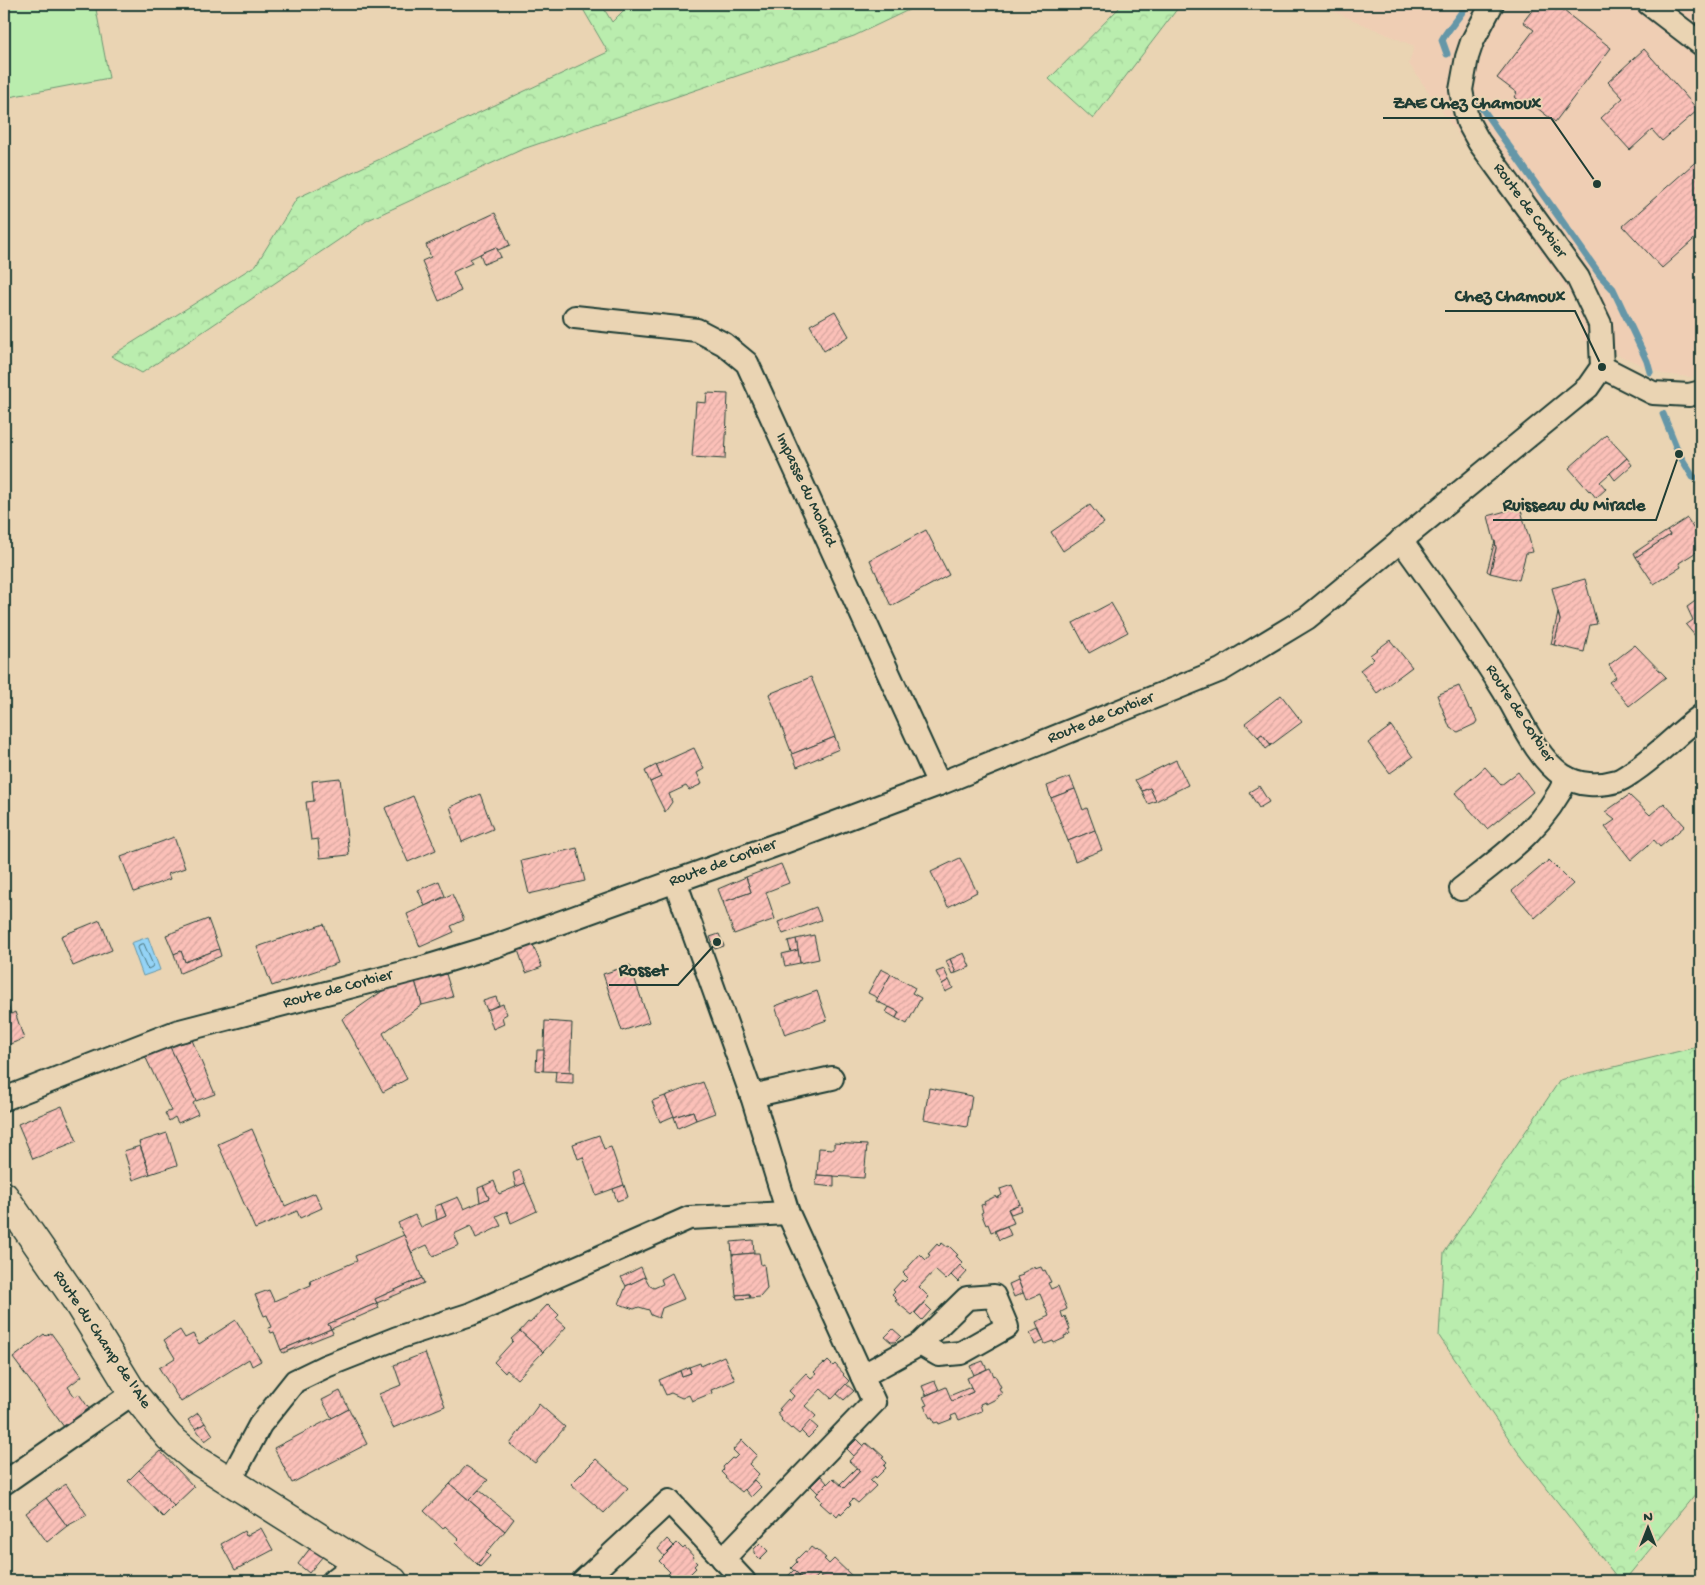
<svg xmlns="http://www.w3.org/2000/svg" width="1705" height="1585" viewBox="0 0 1705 1585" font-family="'Gochi Hand',sans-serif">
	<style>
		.built { fill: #efceb4 }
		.grass { fill: #baedae; stroke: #6c9571 }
		.forest { fill: url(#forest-crowns); stroke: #6c9571 }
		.water { fill: #94d3f6; stroke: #6597a8 }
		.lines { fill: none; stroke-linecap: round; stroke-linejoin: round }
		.shore { stroke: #4e7982; stroke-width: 1 }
		.stream { stroke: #6597a8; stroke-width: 7 }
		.building { fill: url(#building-hatch); stroke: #1f3d34 }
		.street-casing { stroke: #1f3d34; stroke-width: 26 }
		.secondary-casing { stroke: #1f3d34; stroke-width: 31 }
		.street { stroke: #ead4b3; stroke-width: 22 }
		.secondary { stroke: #ead4b3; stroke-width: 28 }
		.labels { text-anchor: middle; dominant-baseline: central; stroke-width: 4; stroke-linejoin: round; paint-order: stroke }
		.street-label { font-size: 16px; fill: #1f3d34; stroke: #ead4b3 }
		.leader { fill: none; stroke: #1f3d34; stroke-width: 2 }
		.callout-dot { fill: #1f3d34; stroke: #ead4b3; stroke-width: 2 }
		.callout-label { font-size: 18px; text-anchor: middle; font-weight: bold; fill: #1f3d34; stroke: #ead4b3; stroke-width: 4; stroke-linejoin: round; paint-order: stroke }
	</style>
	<defs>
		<pattern id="forest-crowns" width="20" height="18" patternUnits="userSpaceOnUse" patternTransform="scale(1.25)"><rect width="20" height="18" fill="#baedae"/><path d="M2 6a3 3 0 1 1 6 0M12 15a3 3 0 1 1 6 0" fill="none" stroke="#9fcc96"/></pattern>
		<pattern id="building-hatch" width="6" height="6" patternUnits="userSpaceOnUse" patternTransform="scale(1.25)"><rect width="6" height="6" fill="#fbc0b8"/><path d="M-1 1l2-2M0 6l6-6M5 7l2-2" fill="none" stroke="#d7a69f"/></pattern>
	</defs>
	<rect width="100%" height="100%" fill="#ead4b3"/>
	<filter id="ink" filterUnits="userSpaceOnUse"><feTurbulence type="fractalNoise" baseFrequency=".02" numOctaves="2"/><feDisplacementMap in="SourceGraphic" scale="10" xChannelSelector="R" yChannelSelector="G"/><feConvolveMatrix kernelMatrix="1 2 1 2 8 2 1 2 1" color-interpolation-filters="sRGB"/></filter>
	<g filter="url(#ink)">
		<polygon class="built" points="1316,4 1701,4 1701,373 1690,377 1663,374 1583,340 1577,304 1409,64 1414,46"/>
		<polygon class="grass" points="4,4 95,4 109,78 4,98"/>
		<g class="forest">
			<polygon points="580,4 601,4 612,22 630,4 921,4 854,36 523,149 368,220 142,373 111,356 256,265 297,198 608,52"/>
			<polygon points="1118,4 1181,4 1093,119 1049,79 1121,6"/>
			<polygon points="1701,1046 1701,1487 1624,1581 1620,1581 1518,1452 1439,1336 1444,1253 1560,1080"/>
		</g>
		<polygon class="water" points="148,937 160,970 143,976 131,943"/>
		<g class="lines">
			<polygon class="shore" points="144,944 153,965 152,967 148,969 146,967 138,948 139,945"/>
			<g class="stream">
				<path d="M 1447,54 L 1442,40 C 1449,27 1460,17 1467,4"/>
				<polyline points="1479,104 1600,275 1613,289 1647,361 1650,372"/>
				<polyline points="1663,414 1679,454 1693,477 1701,480"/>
			</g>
		</g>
		<g class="building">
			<polygon points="1537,4 1565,4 1568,6 1564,11 1611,48 1555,122 1527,100 1523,105 1514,97 1517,93 1497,78 1534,30 1523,22"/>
			<polygon points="1644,49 1698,110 1662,141 1652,130 1630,150 1601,118 1623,98 1608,82"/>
			<polygon points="1701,157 1701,233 1662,268 1623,226"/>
			<polygon points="495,213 510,245 498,250 496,247 480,254 470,259 472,263 453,272 461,291 439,301 422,261 431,257 426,245"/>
			<polygon points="496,247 501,257 484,264 480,254"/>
			<polygon points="835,311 849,336 824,351 810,325"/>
			<polygon points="707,393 728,394 725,459 692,457 696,402 706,403"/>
			<polygon points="1606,435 1627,458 1600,482 1606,489 1596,498 1590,490 1589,491 1569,468"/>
			<polygon points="1627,458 1632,465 1615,480 1610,473"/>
			<polygon points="1090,505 1104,523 1063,551 1051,532"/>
			<polygon points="1520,507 1533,552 1526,553 1519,580 1490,573 1496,548 1488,516"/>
			<polygon points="1687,518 1699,536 1701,535 1701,549 1679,563 1681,567 1654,584 1636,557 1670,535 1667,531"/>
			<polygon points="1701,518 1701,535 1699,536 1691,525"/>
			<polygon points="926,530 949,575 891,606 870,560"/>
			<polygon points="1667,531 1670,535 1636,557 1634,553"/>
			<polygon points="1495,541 1496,548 1490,573 1487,571"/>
			<polygon points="1585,579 1597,624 1590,625 1584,652 1554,645 1560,620 1552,588"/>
			<polygon points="1701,597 1701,643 1686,625 1693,620 1687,607"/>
			<polygon points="1111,603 1128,632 1089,653 1073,623"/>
			<polygon points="1558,613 1560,620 1554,645 1551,644"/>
			<polygon points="1390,640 1412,667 1377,693 1360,670 1374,659 1370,655"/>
			<polygon points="1635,645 1666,677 1629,706 1609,682 1616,677 1609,665"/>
			<polygon points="811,677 835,737 792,754 769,694"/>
			<polygon points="1459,686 1469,709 1472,710 1477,721 1475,724 1458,732 1450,728 1437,695"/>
			<polygon points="1281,695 1302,722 1271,745 1262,734 1258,737 1245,723"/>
			<polygon points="1391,726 1413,757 1390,773 1368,743"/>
			<polygon points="1262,734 1271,745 1266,749 1258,737"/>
			<polygon points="835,737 839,749 797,767 792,754"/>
			<polygon points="694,748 704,769 697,773 702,784 689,790 686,786 669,794 672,802 665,812 650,782 661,777 656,765"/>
			<polygon points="1176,760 1188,785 1156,801 1150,788 1142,791 1135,780"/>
			<polygon points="656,765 661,777 650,782 645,771"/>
			<polygon points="1485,767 1501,785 1518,772 1533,792 1487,829 1455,793"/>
			<polygon points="1070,777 1075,789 1051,798 1047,786"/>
			<polygon points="340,778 349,855 320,858 318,839 311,840 306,802 314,801 312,781"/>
			<polygon points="1259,786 1269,802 1259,808 1249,792"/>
			<polygon points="1150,788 1156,801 1148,804 1142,791"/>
			<polygon points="1075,789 1083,810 1087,808 1095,830 1068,841 1051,798"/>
			<polygon points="480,794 493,829 462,842 450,807"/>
			<polygon points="1629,795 1650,815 1664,803 1685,826 1660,847 1654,840 1631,860 1605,827 1615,820 1605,812"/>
			<polygon points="413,796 436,850 408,862 385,808"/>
			<polygon points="1095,830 1102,850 1075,861 1068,841"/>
			<polygon points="174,837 185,868 168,874 170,879 134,892 121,857"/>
			<polygon points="577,848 585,881 529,894 521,861"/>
			<polygon points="960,858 977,892 948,907 931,872"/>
			<polygon points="1549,860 1573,884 1535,918 1512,891"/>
			<polygon points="781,864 789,883 766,892 775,919 734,934 723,902 751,892 746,877"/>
			<polygon points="746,877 751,892 723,902 718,889"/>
			<polygon points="439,881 445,896 425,906 418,890"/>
			<polygon points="452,894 464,920 451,926 454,932 420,947 407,914"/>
			<polygon points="816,907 821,920 783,934 778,922"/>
			<polygon points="208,919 219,949 185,962 181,951 174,954 166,935"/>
			<polygon points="100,920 112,950 73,966 61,936"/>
			<polygon points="324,924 338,963 272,986 257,947"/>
			<polygon points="719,934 724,946 715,949 710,937"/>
			<polygon points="814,935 819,959 800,963 796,939"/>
			<polygon points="796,939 798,950 791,952 788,941"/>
			<polygon points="533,945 542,967 526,973 518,950"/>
			<polygon points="219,949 221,956 180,973 174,954 181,951 185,962"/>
			<polygon points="798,950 800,963 785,966 782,954"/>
			<polygon points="964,953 970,967 956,973 950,959"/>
			<polygon points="950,959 956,973 952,974 946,961"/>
			<polygon points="630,965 649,1022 622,1031 603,974"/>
			<polygon points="881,969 891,974 878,998 868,993"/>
			<polygon points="944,969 949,980 942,984 936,972"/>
			<polygon points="446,974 453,997 422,1005 415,981"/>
			<polygon points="891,974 915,988 912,993 921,998 907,1024 896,1018 899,1012 876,1001"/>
			<polygon points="949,980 953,988 945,992 942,984"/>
			<polygon points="415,981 422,1005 383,1033 407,1079 383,1092 342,1019 391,985"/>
			<polygon points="817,991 827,1020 785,1035 775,1006"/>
			<polygon points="496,997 499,1005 487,1010 483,1001"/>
			<polygon points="6,999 11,1014 15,1012 24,1039 4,1046 4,1000"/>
			<polygon points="503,1004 507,1014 502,1017 504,1024 493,1029 487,1010"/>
			<polygon points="889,1007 899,1012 896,1018 886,1012"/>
			<polygon points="545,1021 572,1023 570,1072 543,1071"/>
			<polygon points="192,1040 215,1094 196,1101 170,1047"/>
			<polygon points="170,1047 196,1101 193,1103 198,1114 178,1123 175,1117 169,1121 165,1113 171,1111 144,1054"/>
			<polygon points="537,1050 544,1050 543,1071 536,1070"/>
			<polygon points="556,1071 573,1072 573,1083 555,1082"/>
			<polygon points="703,1082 715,1113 696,1120 693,1111 674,1117 665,1096"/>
			<polygon points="929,1088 972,1096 967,1127 924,1119"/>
			<polygon points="665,1096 674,1116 660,1122 652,1101"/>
			<polygon points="62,1106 77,1141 33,1159 18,1124"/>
			<polygon points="693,1111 696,1120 678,1128 674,1117"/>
			<polygon points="252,1129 285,1206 315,1193 322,1208 300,1218 297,1211 255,1229 218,1144"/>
			<polygon points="167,1133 177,1165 150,1174 139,1142"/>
			<polygon points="599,1135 604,1149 611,1147 624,1185 596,1195 583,1157 578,1159 573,1144"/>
			<polygon points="834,1143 867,1145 864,1178 817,1175 819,1148 834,1149"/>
			<polygon points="140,1146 150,1174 133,1180 124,1151"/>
			<polygon points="520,1170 525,1183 516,1187 513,1173"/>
			<polygon points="817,1175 834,1176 834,1187 816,1185"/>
			<polygon points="494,1181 499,1194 525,1183 537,1211 511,1223 507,1211 496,1216 501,1226 476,1238 471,1226 454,1234 459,1245 433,1256 427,1245 414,1251 412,1253 398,1223 415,1215 421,1227 437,1220 446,1216 441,1204 458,1197 464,1209 489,1198 483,1186"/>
			<polygon points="624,1185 628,1197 617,1201 613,1189"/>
			<polygon points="1012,1185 1020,1204 1008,1209 1014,1223 991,1232 988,1224 986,1225 981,1213 983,1212 981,1205 985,1204 984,1202 996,1196 997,1198 1002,1195 1000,1189"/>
			<polygon points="483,1186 489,1198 480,1202 478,1188"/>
			<polygon points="441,1204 446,1216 437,1220 435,1206"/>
			<polygon points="1020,1204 1022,1210 1011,1214 1008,1209"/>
			<polygon points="1007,1226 1011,1235 999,1240 995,1231"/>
			<polygon points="404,1235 422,1278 375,1299 377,1303 328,1324 331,1329 281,1350 274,1332 271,1333 269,1328 272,1327 267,1315 264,1316 255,1295 269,1290 274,1301 311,1285 310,1281 357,1261 355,1256"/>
			<polygon points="753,1240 754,1253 732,1255 731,1242"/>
			<polygon points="942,1243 947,1247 949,1246 958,1255 956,1256 963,1263 946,1280 935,1270 919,1287 929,1297 912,1315 895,1301 897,1300 892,1295 895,1292 893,1290 902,1280 904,1282 908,1278 903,1273 920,1254 926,1260 930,1255 928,1254 937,1244 939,1246"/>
			<polygon points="754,1253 759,1253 761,1265 764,1264 767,1289 760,1297 750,1298 749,1294 736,1295 732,1255"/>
			<polygon points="960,1265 967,1272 958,1282 951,1275"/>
			<polygon points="641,1267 645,1277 626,1286 621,1277"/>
			<polygon points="1034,1267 1035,1269 1041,1267 1043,1271 1045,1270 1051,1282 1048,1283 1051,1289 1058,1286 1067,1309 1061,1312 1063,1318 1065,1316 1070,1329 1068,1330 1070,1334 1064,1336 1065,1338 1054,1343 1053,1341 1045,1344 1036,1322 1049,1316 1040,1294 1026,1300 1017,1277 1023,1275 1022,1273"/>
			<polygon points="672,1273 684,1299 662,1308 659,1318 651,1315 649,1310 639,1307 634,1309 619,1304 626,1286 645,1277 650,1286 654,1288 663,1284 661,1279"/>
			<polygon points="422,1278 424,1283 377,1303 375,1299"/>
			<polygon points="1018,1280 1023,1293 1014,1297 1009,1284"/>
			<polygon points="749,1294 750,1298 737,1299 736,1295"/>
			<polygon points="377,1303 379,1308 331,1329 328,1324"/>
			<polygon points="924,1303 931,1310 922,1320 915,1313"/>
			<polygon points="548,1304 559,1315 556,1318 566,1327 543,1352 520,1331 528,1322 530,1323"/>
			<polygon points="236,1320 261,1361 252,1366 249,1359 181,1402 159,1368 175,1358 164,1340 180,1330 185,1338 193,1334 199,1344"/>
			<polygon points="331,1329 333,1333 283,1353 281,1350"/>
			<polygon points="893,1329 901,1336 895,1342 891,1342 885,1337"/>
			<polygon points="1038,1329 1044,1341 1035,1345 1030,1333"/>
			<polygon points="520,1331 543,1352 517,1379 507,1370 505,1373 494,1362 513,1341 511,1339"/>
			<polygon points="51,1333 82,1376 68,1387 75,1397 79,1394 92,1413 67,1431 13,1358 44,1334 46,1336"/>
			<polygon points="425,1353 445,1406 393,1428 379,1394 401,1385 394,1365"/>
			<polygon points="724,1356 735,1380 711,1390 712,1393 692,1401 689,1395 682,1398 671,1393 666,1395 659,1380 680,1371 682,1376 691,1373 689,1367 700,1363 701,1366"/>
			<polygon points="828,1361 833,1366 835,1364 844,1374 843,1375 849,1381 832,1399 821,1389 805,1406 816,1416 799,1434 792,1428 791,1429 781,1420 782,1419 777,1413 781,1410 779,1409 788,1399 790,1401 794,1396 789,1391 806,1373 811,1378 816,1374 814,1372 824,1363 825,1364"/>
			<polygon points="983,1361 987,1369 974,1375 970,1366"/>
			<polygon points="689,1367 691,1373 682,1376 680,1371"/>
			<polygon points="990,1368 994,1376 995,1375 1001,1387 999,1388 1002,1394 997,1396 998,1398 986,1404 985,1402 980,1404 982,1411 959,1420 956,1414 951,1416 952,1419 939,1424 938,1422 934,1423 932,1417 930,1418 924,1406 927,1405 923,1397 946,1387 952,1401 973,1392 967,1378"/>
			<polygon points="935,1381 939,1390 926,1395 922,1386"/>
			<polygon points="846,1384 854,1391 844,1400 837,1394"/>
			<polygon points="971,1387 973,1392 952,1401 949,1396"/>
			<polygon points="340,1391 349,1409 332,1418 322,1400"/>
			<polygon points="539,1404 565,1427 535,1463 510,1444"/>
			<polygon points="349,1409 367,1444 292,1483 274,1448"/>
			<polygon points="198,1413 205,1423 196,1429 188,1420"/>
			<polygon points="810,1421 818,1428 808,1438 801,1431"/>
			<polygon points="205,1423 213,1435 205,1441 196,1429"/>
			<polygon points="857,1439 864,1446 854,1456 847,1449"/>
			<polygon points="742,1440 757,1455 749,1464 759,1474 742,1492 725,1478 726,1477 721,1472 724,1469 723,1467 732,1458 734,1459 738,1455 733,1450"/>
			<polygon points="866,1443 873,1449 874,1448 884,1457 882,1458 887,1463 884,1466 886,1468 876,1478 875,1476 870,1480 876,1486 858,1503 853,1499 849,1503 851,1504 841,1514 840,1512 837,1516 832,1511 830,1512 820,1503 822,1501 816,1495 833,1478 844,1488 860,1471 849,1461"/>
			<polygon points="160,1451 194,1487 174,1506 139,1470"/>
			<polygon points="596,1459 628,1488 604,1513 571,1484"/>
			<polygon points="466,1466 488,1480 469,1500 450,1484"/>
			<polygon points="856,1468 860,1471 844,1488 840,1484"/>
			<polygon points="139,1470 174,1506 163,1517 128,1481"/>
			<polygon points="821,1476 827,1483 818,1493 811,1486"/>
			<polygon points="754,1480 761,1487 751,1497 745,1490"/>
			<polygon points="66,1484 87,1515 67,1526 46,1498"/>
			<polygon points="450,1484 505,1531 477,1564 455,1543 459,1539 445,1526 443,1529 424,1511"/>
			<polygon points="479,1490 514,1519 505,1531 469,1500"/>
			<polygon points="46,1498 67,1526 47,1542 26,1513"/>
			<polygon points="261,1528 273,1550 235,1570 221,1544 244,1531 246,1536"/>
			<polygon points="667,1539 674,1546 664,1556 658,1549"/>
			<polygon points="677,1543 683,1549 685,1547 694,1557 693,1559 697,1563 694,1566 696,1568 687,1577 685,1576 682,1581 661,1581 670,1572 659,1561"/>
			<polygon points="760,1543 768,1551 760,1559 754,1553 754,1549"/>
			<polygon points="311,1547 323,1556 309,1573 298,1564"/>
			<polygon points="811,1547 815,1550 816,1549 826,1558 824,1559 829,1564 834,1559 852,1576 847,1581 826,1581 819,1575 813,1581 805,1581 791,1568 797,1562 796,1560 805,1551 807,1552"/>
			<polygon points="487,1553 490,1556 480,1567 477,1564"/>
			<polygon points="794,1570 804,1580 802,1581 791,1581 787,1577"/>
		</g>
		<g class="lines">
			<defs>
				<g id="street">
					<polyline points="1649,4 1701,44"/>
					<polyline points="575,317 697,330 724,344 747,363 939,784"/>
					<polyline points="1602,367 1653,393 1689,395 1701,392"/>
					<path d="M 1401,540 C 1437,590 1472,639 1504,691 C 1521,719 1535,756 1562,775 C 1578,786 1600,786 1617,781 C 1623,779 1628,775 1634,771 C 1658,755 1678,733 1701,716"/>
					<polyline points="675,881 752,1096 832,1078"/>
					<path d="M 1461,889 C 1504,855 1543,829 1567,778"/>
					<polyline points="4,1099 176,1032 426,967 498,945 787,841 939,784 1221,670 1307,618 1588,387 1602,367 1600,324 1578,278 1479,142 1468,122 1464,106 1461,90 1467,57 1472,42 1492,4"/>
					<polyline points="862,1376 920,1344 967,1298 994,1296 1007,1327 961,1353 939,1355 920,1344"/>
					<polyline points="230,1481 260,1425 295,1381 326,1366 397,1338 471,1314 689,1218 788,1213"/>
					<polyline points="4,1483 133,1393"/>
					<polyline points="723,1559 874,1402 788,1213 752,1096"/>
					<polyline points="333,1581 358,1562"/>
					<polyline points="583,1581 669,1501 744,1581"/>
				</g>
				<polyline id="secondary" points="4,1196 76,1300 133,1393 169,1437 195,1459 358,1562 393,1581"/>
			</defs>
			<use href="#street" class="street-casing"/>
			<use href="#secondary" class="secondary-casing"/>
			<use href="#street" class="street"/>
			<use href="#secondary" class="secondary"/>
		</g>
	</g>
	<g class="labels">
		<g class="street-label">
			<text transform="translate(1529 211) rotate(54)">Route de Corbier</text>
			<text transform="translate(805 490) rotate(65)">Impasse du Molard</text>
			<text transform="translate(1519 714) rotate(57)">Route de Corbier</text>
			<text transform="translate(1101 719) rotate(-22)">Route de Corbier</text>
			<text transform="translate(723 864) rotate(-20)">Route de Corbier</text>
			<text transform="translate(338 990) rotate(-15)">Route de Corbier</text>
			<text transform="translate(101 1340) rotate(56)">Route du Champ de l'Ale</text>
		</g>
	</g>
	<path class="leader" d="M1597 184L1551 118H1383M1602 367L1575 311H1445M1679 454L1656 520H1493M717 942L678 985H609"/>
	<g class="callout-dot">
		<circle cx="1597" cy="184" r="5"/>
		<circle cx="1602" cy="367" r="5"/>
		<circle cx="1679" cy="454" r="5"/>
		<circle cx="717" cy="942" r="5"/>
	</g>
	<g class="callout-label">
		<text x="1467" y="108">ZAE Chez Chamoux</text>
		<text x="1510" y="301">Chez Chamoux</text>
		<text x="1574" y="510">Ruisseau du Miracle</text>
		<text x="643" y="975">Rosset</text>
	</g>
	<rect width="1705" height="1585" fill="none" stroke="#ead4b3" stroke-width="20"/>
	<rect x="10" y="10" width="1685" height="1565" fill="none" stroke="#1f3d34" stroke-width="2" filter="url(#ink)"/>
	<g transform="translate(1648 1528)" stroke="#ead4b3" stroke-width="4" paint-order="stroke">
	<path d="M0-4L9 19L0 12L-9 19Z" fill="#1f3d34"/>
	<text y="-8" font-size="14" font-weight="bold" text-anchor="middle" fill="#1f3d34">N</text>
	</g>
</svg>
